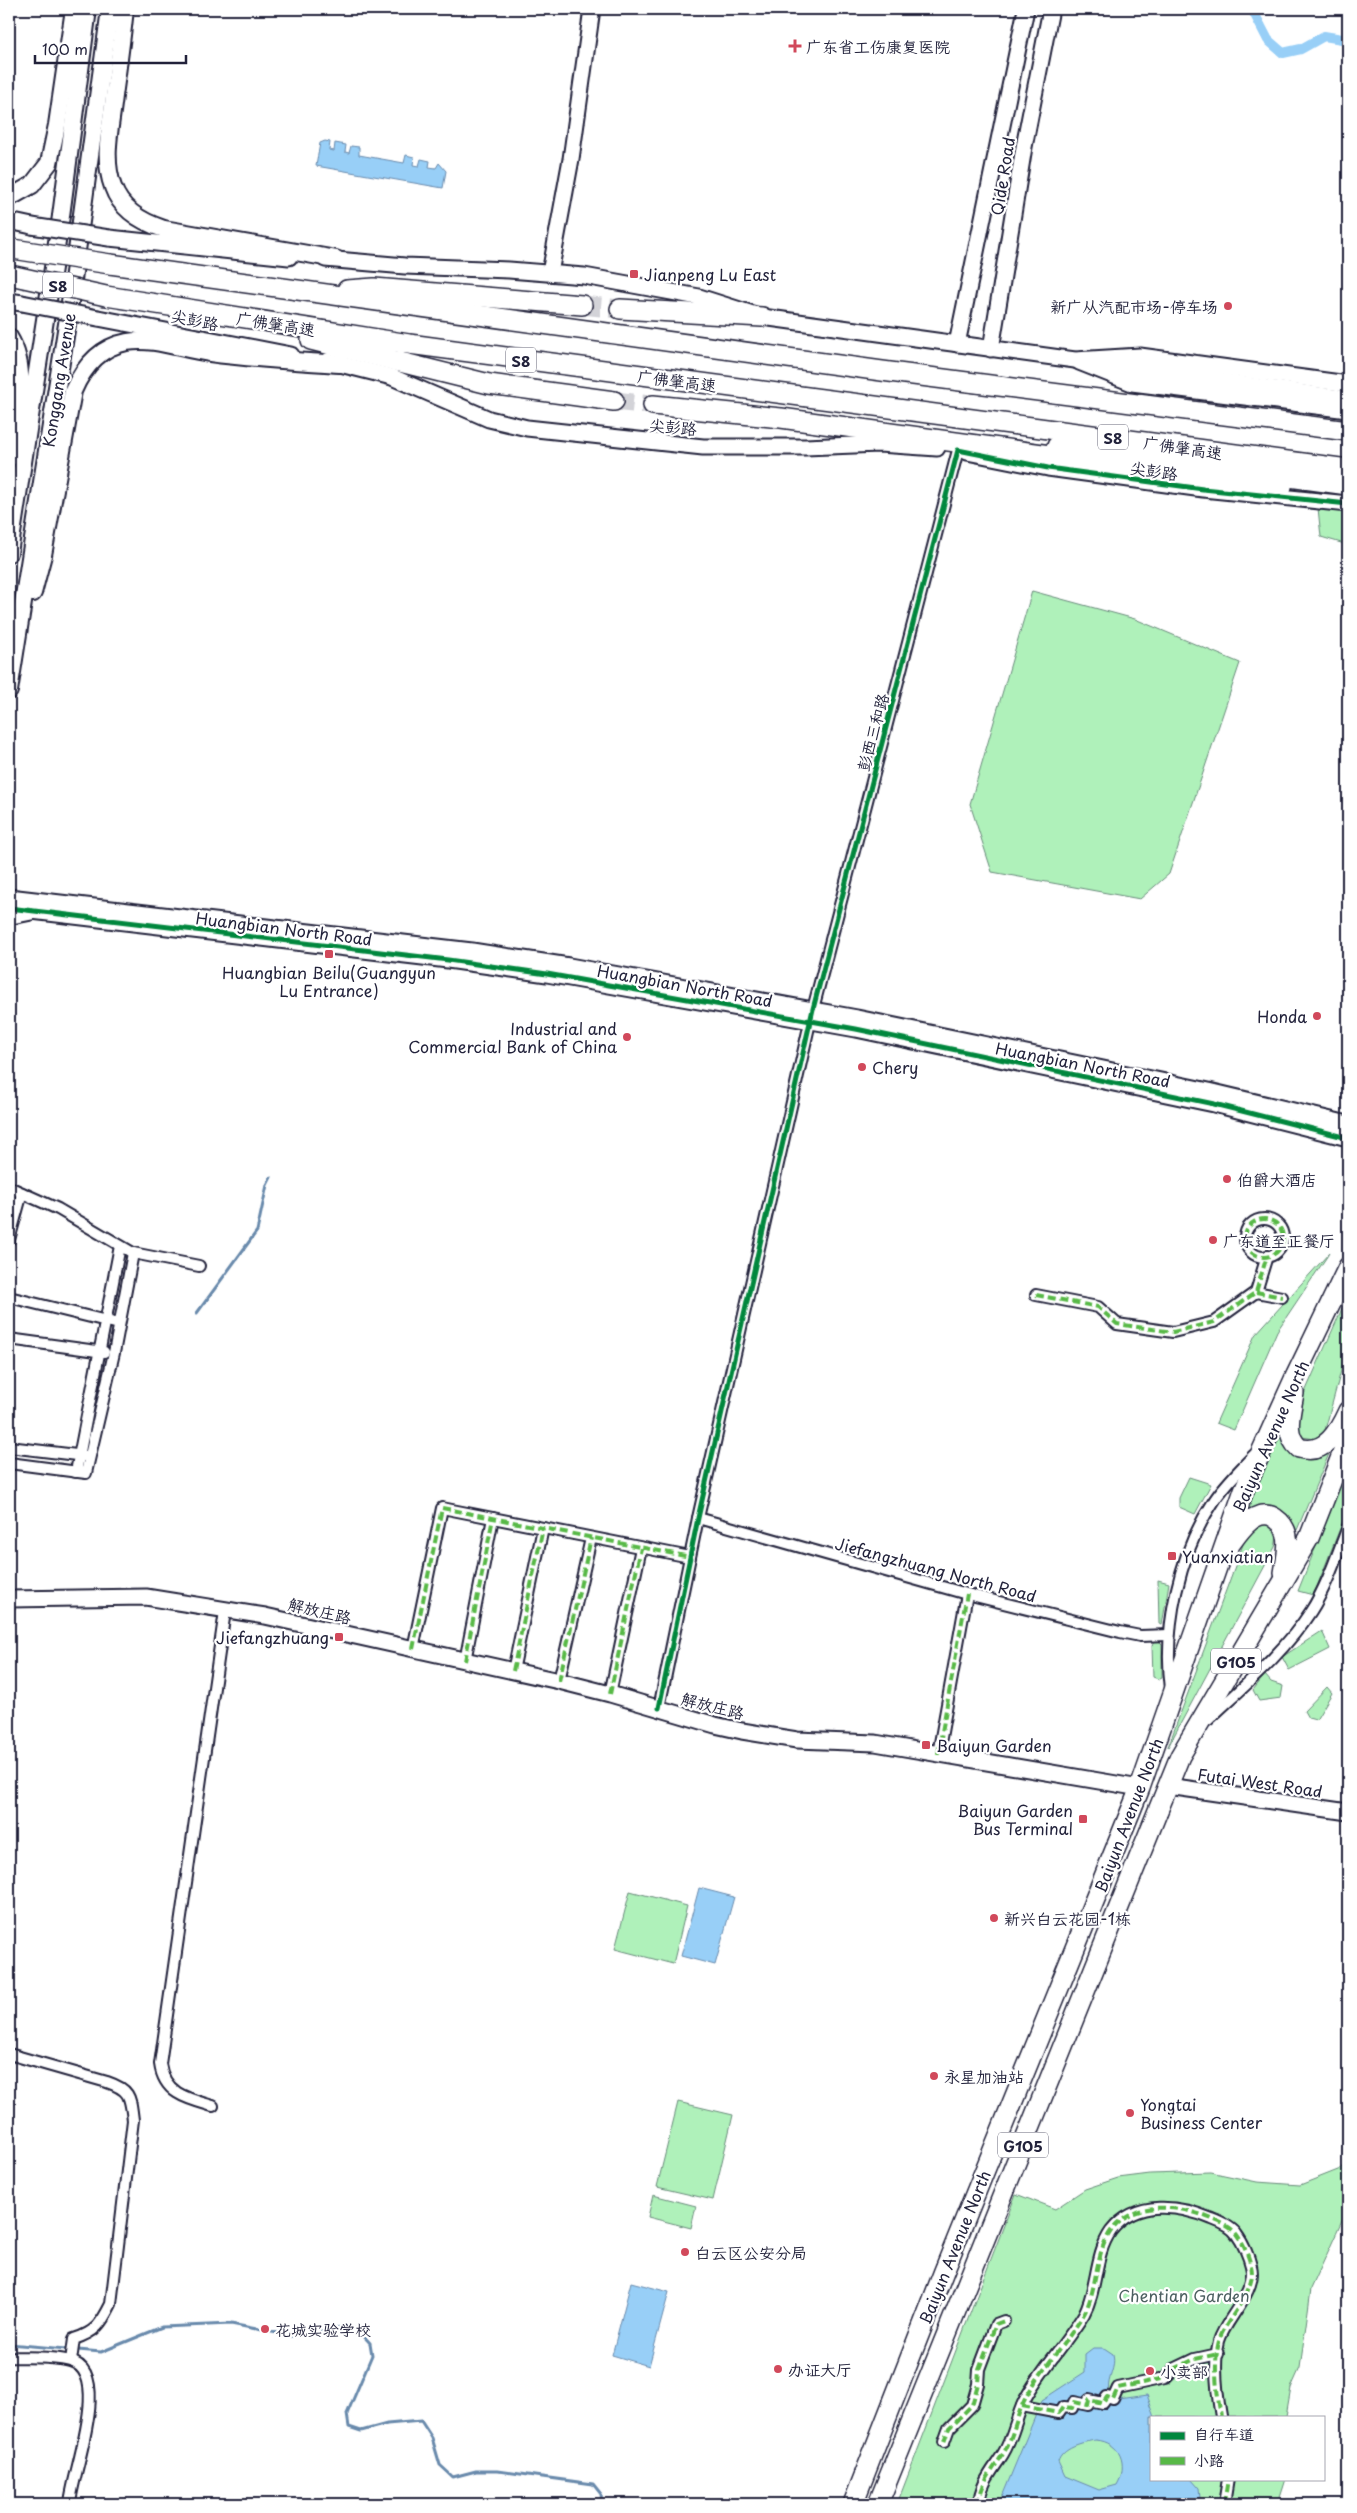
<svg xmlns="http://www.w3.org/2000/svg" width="1357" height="2513" viewBox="0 0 1357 2513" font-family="'Playpen Sans','LXGW WenKai TC',sans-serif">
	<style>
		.green { fill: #aff1ba; stroke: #688a7a }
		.water { fill: #98cff7; stroke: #698aac; fill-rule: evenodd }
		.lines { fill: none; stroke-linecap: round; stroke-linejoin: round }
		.stream { stroke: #698aac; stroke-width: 3 }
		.canal { stroke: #98cff7; stroke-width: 10 }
		.highway-tunnel { stroke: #d3d3d8; stroke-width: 19; stroke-dasharray: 19 9; stroke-linecap: butt }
		.street-casing { stroke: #22223b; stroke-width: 14 }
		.secondary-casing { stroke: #22223b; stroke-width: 19 }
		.primary-casing { stroke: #22223b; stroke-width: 20 }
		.highway-casing { stroke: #22223b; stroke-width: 22 }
		.street { stroke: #fff; stroke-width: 10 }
		.secondary { stroke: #fff; stroke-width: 15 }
		.primary { stroke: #fff; stroke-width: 16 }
		.highway { stroke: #fff; stroke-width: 19 }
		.secondary-bridge-casing { stroke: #22223b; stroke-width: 19; stroke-linecap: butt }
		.highway-bridge-casing { stroke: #22223b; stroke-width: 22; stroke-linecap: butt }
		.secondary-bridge { stroke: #fff; stroke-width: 15 }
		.highway-bridge { stroke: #fff; stroke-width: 19 }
		.quiet { stroke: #58b947; stroke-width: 4; stroke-dasharray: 8 4; stroke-linecap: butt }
		.cycleway-casing { stroke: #fff; stroke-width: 8 }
		.cycleway { stroke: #00873e; stroke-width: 5 }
		.poi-dot { fill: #d1495b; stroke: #fff; stroke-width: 2 }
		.labels { text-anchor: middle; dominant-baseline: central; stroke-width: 4.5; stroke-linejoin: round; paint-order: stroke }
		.shield { fill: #fff; stroke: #646476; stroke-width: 1 }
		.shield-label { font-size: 15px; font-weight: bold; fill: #22223b }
		.poi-label { font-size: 16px; fill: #22223b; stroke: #fff; text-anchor: start }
		.street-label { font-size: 16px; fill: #22223b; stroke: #fff }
		.park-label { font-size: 16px; fill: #4c6061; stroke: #fff }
	</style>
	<rect width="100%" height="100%" fill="#fff"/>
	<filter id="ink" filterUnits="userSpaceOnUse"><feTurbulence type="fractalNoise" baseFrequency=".02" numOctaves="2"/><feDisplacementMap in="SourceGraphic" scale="10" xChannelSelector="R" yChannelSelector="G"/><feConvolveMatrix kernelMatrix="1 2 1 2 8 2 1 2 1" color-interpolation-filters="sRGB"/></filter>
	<g filter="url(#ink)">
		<g class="green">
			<polygon points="1318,508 1348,512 1348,545 1321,537"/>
			<polygon points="1032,591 1135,619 1240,663 1169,874 1140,899 992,872 970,804"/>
			<polygon points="1330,1252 1277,1331 1234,1430 1216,1423 1255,1335"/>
			<polygon points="1348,1295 1348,1345 1325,1430 1315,1439 1302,1437 1298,1432 1298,1408"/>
			<path d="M 1280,1426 L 1282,1436 L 1331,1449 L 1297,1530 C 1293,1527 1292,1524 1290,1520 C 1280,1504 1264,1503 1249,1509 L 1246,1507 Z"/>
			<polygon points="1348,1467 1348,1508 1316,1589 1313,1595 1298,1591"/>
			<polygon points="1189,1477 1211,1484 1195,1514 1179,1507 1179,1498"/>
			<path d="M 1259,1524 C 1275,1524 1279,1533 1275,1547 L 1168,1747 L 1245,1539 L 1250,1529 Z"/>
			<polygon points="1158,1580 1169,1583 1162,1625 1159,1624"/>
			<polygon points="1322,1631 1330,1649 1289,1670 1282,1657"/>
			<polygon points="1154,1640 1158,1640 1162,1644 1162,1677 1158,1679 1153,1677 1152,1646"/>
			<polygon points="1265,1675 1271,1682 1283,1686 1281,1698 1259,1701 1253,1690"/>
			<polygon points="1327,1687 1332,1693 1316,1720 1308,1718 1304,1711"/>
			<polygon points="630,1891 687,1906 673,1964 615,1949"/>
			<polygon points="678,2102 733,2115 713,2200 657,2187"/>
			<polygon points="1348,2166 1348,2208 1311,2289 1300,2368 1291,2388 1286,2417 1151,2417 1151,2479 1285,2479 1277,2504 897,2504 1016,2194 1055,2209 1085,2189 1118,2178 1150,2174 1210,2172 1257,2182 1300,2185"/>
			<polygon points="653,2195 696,2206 691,2228 648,2217"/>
		</g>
		<g class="water">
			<polygon points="325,141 330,142 329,150 334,151 335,143 346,145 345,152 349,153 351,146 359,147 359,155 404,163 406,155 414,157 413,165 419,166 421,159 430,161 429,167 436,168 439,163 446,171 443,188 316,166 320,143"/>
			<polygon points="699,1888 734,1897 715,1965 681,1956"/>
			<polygon points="631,2282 669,2292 649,2366 612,2355"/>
			<path d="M 1093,2348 L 1104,2348 L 1113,2354 C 1117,2372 1103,2380 1111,2400 L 1147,2395 L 1155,2417 L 1151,2417 L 1151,2479 L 1191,2479 L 1199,2488 L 1200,2498 L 1182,2504 L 999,2504 L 1042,2400 L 1085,2372 L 1085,2354 ZM 1096,2440 C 1120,2442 1129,2464 1117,2485 L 1099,2490 L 1065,2476 L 1058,2461 C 1062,2447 1082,2442 1096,2440 Z"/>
		</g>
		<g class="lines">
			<g class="stream">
				<polyline points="197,1313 257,1231 267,1185 271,1177"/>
				<polyline points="9,2344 101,2352 162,2327 231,2324 292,2336 348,2326 360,2332 370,2343 372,2355 347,2414 349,2427 361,2431 387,2424 421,2421 432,2438 440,2465 453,2477 476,2471 498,2471 593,2484 601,2494 602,2504"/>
			</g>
			<polyline class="canal" points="1252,9 1268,40 1283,53 1301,49 1324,36 1348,40"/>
			<g class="highway-tunnel">
				<polyline points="582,305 620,309"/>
				<polyline points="614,401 653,405"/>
			</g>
			<defs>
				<g id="street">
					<polyline points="9,1187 58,1209 133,1253 199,1266"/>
					<circle cx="1264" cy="1238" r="19"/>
					<polyline points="9,1240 22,1193"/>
					<polyline points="1256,1292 1282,1297"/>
					<polyline points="1036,1295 1098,1307 1117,1324 1173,1332 1214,1322 1256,1292 1267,1256"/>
					<polyline points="9,1297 119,1324"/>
					<polyline points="9,1339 104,1352"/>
					<polyline points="9,1447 85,1456"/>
					<polyline points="9,1463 86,1473 114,1353 133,1253"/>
					<polyline points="76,1472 120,1246"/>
					<polyline points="698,1518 967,1594 1120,1632 1140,1636 1169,1635"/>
					<polyline points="413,1649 442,1508 690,1557"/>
					<polyline points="465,1661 493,1518"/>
					<polyline points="513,1671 543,1528"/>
					<polyline points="559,1681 591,1538"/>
					<path d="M 1171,1689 C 1163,1627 1179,1553 1214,1501 C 1225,1484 1240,1470 1254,1455"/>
					<polyline points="610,1694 641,1548"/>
					<polyline points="659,1708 698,1518 813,1009 958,450"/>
					<path d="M 1208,1720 C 1244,1686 1284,1653 1311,1611 C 1327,1586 1337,1555 1348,1527"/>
					<polyline points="938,1754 967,1594"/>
					<path d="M 9,2054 L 107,2082 C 131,2090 130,2097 133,2120 L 111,2304 C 101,2324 96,2332 74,2339 L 71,2361"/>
					<path d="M 213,2106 C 188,2099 164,2094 160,2064 L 225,1611"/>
					<path d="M 9,2357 C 28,2358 51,2356 70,2361 C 114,2372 71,2475 70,2504"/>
					<polyline points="1022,2406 1059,2413 1063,2407 1072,2408 1074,2402 1088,2405 1089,2400 1103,2403 1107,2397 1113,2399 1118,2388 1165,2378 1174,2369 1195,2359 1218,2354"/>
					<polyline points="944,2442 949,2428 972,2405 978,2384 979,2369 996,2324 1004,2321"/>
					<path d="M 979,2504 C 980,2484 993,2470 1003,2454 C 1013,2438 1016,2418 1024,2401 C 1040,2370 1066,2344 1084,2314 C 1098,2288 1094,2255 1111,2231 C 1136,2199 1180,2205 1212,2219 C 1220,2222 1233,2228 1237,2235 C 1243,2243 1249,2257 1251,2266 C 1258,2291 1225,2319 1219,2341 C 1213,2364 1217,2394 1221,2417"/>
					<polyline points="1224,2504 1228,2479"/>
				</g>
				<g id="secondary">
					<polyline points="9,221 32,226"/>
					<polyline points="109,238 289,257"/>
					<polyline points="325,259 405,266 509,270 584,276 699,297 762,317 1075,360 1140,356 1348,384"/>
					<polyline points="550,273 571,159 592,9"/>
					<polyline points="9,301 22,303"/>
					<polyline points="98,318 291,355"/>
					<polyline points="957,344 1026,9"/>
					<polyline points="991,349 1024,147 1051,9"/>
					<polyline points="328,361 392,377 489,419 527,428 703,447 805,447 879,444 937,448"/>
					<polyline points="1079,362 1132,383 1348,410"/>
					<polyline points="1104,365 1348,399"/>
					<polyline points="967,452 1048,468 1203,489 1348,504"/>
					<polyline points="1062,457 1284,487"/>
					<polyline points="9,897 472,951 569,966 857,1018 1209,1091 1348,1124"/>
					<polyline points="23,910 448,960 547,974 856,1029 1214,1104 1348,1138"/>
					<polyline points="9,1599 146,1597 265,1616 559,1681 610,1694 715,1725 742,1731 797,1740 875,1743 1140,1788"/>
					<polyline points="1168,1786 1348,1812"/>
				</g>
				<g id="primary">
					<path d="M 125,9 C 122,38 118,67 114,96 C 111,125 102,158 113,187 C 121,210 142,222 164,229 L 336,259"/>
					<polyline points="9,198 32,185 49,163 57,125 74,9"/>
					<path d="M 9,337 C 31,372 15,420 9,458"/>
					<polyline points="9,553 61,216 88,9"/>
					<path d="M 33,593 L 43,555 L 73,391 C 83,368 100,347 127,342 C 154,337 183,350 210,353 C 253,359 297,361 340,364"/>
					<polyline points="9,691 67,324 110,9"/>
					<polyline points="9,916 34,911"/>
				</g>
				<g id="highway">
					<polyline points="110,264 882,371 1348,431"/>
					<polyline points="347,290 374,288 582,305"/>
					<polyline points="106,296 409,344 1348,469"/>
					<polyline points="620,309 762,317"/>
					<polyline points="311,340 489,384 614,401"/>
					<polyline points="653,405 781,418 1072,458"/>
					<polyline points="1057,446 1348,485"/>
					<path d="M 1294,1393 C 1291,1413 1283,1434 1299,1448 C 1325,1456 1339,1431 1348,1411"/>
					<path d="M 1229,1546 C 1236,1536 1245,1522 1256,1517 C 1262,1514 1270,1514 1275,1518 C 1294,1531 1287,1553 1284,1573"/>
					<polyline points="853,2504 944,2271 1140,1788 1244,1490 1296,1375 1348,1267"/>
					<polyline points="878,2504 1180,1756 1309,1538 1348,1439"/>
				</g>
			</defs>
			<use href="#street" class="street-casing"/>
			<use href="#secondary" class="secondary-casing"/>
			<use href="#primary" class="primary-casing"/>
			<use href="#highway" class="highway-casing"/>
			<use href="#street" class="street"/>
			<use href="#secondary" class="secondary"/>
			<use href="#primary" class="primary"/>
			<use href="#highway" class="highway"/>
			<defs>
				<g id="secondary-bridge">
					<polyline points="32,226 109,238"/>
					<polyline points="22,303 98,318"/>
				</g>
				<g id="highway-bridge">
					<polyline points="13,249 110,264"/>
					<polyline points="10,275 106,296"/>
				</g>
			</defs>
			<use href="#secondary-bridge" class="secondary-bridge-casing"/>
			<use href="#highway-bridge" class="highway-bridge-casing"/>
			<use href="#secondary-bridge" class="secondary-bridge"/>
			<use href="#highway-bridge" class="highway-bridge"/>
			<g class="quiet">
				<circle cx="1264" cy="1238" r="19"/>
				<polyline points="1256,1292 1282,1297"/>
				<polyline points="1036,1295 1098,1307 1117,1324 1173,1332 1214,1322 1256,1292 1267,1256"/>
				<polyline points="413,1649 442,1508 690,1557 689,1560"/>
				<polyline points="465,1661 493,1518"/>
				<polyline points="513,1671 543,1528"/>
				<polyline points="559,1681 591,1538"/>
				<polyline points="610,1694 641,1548"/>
				<polyline points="938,1754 967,1594"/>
				<polyline points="1022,2406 1059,2413 1063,2407 1072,2408 1074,2402 1088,2405 1089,2400 1103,2403 1107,2397 1113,2399 1118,2388 1165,2378 1174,2369 1195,2359 1218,2354"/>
				<polyline points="944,2442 949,2428 972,2405 978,2384 979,2369 996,2324 1004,2321"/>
				<path d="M 979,2504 C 980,2484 993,2470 1003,2454 C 1013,2438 1016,2418 1024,2401 C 1040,2370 1066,2344 1084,2314 C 1098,2288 1094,2255 1111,2231 C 1136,2199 1180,2205 1212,2219 C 1220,2222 1233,2228 1237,2235 C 1243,2243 1249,2257 1251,2266 C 1258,2291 1225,2319 1219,2341 C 1213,2364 1217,2394 1221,2417"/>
				<polyline points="1224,2504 1228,2479"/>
			</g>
			<defs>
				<g id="cycleway">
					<polyline points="9,908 448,960 547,974 856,1029 1214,1104 1348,1138"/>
					<polyline points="659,1708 698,1518 813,1009 958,450 1048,468 1203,489 1348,504"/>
				</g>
			</defs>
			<use href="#cycleway" class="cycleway-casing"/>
			<use href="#cycleway" class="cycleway"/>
		</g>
	</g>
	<g class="poi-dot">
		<path d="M792.5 38.5h5v5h5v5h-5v5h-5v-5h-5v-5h5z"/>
		<rect x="629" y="269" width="10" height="10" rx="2.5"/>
		<circle cx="1228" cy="306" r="5"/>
		<rect x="324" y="949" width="10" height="10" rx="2.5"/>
		<circle cx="1317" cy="1016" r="5"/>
		<circle cx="627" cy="1037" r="5"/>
		<circle cx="862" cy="1067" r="5"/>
		<circle cx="1227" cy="1179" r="5"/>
		<circle cx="1213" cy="1240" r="5"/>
		<rect x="1167" y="1551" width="10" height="10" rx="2.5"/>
		<rect x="334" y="1632" width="10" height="10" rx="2.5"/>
		<rect x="921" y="1740" width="10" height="10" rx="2.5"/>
		<rect x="1078" y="1814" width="10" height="10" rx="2.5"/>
		<circle cx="994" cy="1918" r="5"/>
		<circle cx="934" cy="2076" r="5"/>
		<circle cx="1130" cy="2113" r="5"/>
		<circle cx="685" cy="2252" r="5"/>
		<circle cx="265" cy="2329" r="5"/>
		<circle cx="778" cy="2369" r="5"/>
		<circle cx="1150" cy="2371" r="5"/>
	</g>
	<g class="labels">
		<g class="shield">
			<rect x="43" y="272.5" width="30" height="25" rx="4"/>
			<rect x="506" y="347.5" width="30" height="25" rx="4"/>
			<rect x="1098" y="424.5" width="30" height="25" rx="4"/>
			<rect x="1211" y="1648.5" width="50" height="25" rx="4"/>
			<rect x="998" y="2132.5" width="50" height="25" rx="4"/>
		</g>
		<g class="shield-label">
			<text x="58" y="285">S8</text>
			<text x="521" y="360">S8</text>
			<text x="1113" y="437">S8</text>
			<text x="1236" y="1661">G105</text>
			<text x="1023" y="2145">G105</text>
		</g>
		<g class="poi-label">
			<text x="806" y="46">广东省工伤康复医院</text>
			<text x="644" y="274">Jianpeng Lu East</text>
			<text x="1218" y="306" text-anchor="end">新广从汽配市场-停车场</text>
			<text x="329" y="972" text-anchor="middle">Huangbian Beilu(Guangyun<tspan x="329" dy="18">Lu Entrance)</tspan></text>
			<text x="1307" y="1016" text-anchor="end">Honda</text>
			<text x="617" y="1028" text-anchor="end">Industrial and<tspan x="617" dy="18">Commercial Bank of China</tspan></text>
			<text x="872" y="1067">Chery</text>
			<text x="1237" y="1179">伯爵大酒店</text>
			<text x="1223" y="1240">广东道至正餐厅</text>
			<text x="1182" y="1556">Yuanxiatian</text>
			<text x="329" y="1637" text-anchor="end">Jiefangzhuang</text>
			<text x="936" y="1745">Baiyun Garden</text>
			<text x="1073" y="1810" text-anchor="end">Baiyun Garden<tspan x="1073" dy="18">Bus Terminal</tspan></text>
			<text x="1004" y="1918">新兴白云花园-1栋</text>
			<text x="944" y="2076">永星加油站</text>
			<text x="1140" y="2104">Yongtai<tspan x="1140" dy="18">Business Center</tspan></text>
			<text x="695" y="2252">白云区公安分局</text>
			<text x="275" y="2329">花城实验学校</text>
			<text x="788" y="2369">办证大厅</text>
			<text x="1160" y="2371">小卖部</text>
		</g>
		<g class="street-label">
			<text transform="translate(1002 176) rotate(-81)">Qide Road</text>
			<text transform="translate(195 319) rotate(11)">尖彭路</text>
			<text transform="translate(276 323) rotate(9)">广佛肇高速</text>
			<text transform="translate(58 380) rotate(-81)">Konggang Avenue</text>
			<text transform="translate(677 380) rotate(7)">广佛肇高速</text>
			<text transform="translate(673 426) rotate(5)">尖彭路</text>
			<text transform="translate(1183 447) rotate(8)">广佛肇高速</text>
			<text transform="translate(1154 470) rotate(8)">尖彭路</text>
			<text transform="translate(872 732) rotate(-75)">彭西三和路</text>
			<text transform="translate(284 928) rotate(7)">Huangbian North Road</text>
			<text transform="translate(685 985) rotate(10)">Huangbian North Road</text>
			<text transform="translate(1083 1064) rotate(11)">Huangbian North Road</text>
			<text transform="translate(1270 1436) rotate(-66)">Baiyun Avenue North</text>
			<text transform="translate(936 1569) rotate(15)">Jiefangzhuang North Road</text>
			<text transform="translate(320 1610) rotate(13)">解放庄路</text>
			<text transform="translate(713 1705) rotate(14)">解放庄路</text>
			<text transform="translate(1260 1782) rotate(8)">Futai West Road</text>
			<text transform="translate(1128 1815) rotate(-69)">Baiyun Avenue North</text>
			<text transform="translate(954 2247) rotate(-68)">Baiyun Avenue North</text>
		</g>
		<g class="park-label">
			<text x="1184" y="2295">Chentian Garden</text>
		</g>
	</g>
	<rect width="1357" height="2513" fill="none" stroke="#fff" stroke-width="30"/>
	<rect x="15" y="15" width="1327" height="2483" fill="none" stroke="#22223b" stroke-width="2" filter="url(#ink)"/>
	<rect x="1150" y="2416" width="175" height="65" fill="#ffffff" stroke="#a7a7b1"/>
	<rect x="1160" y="2432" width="25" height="8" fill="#00873e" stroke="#a7a7b1"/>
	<text x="1194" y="2440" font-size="15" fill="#22223b">自行车道</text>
	<rect x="1160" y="2457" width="25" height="8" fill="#58b947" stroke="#a7a7b1"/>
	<text x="1194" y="2466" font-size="15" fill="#22223b">小路</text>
	<path d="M35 55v8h151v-8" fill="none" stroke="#22223b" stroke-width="2.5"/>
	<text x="42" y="55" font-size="15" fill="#22223b" stroke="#ffffff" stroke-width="4" paint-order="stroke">100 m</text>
</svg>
